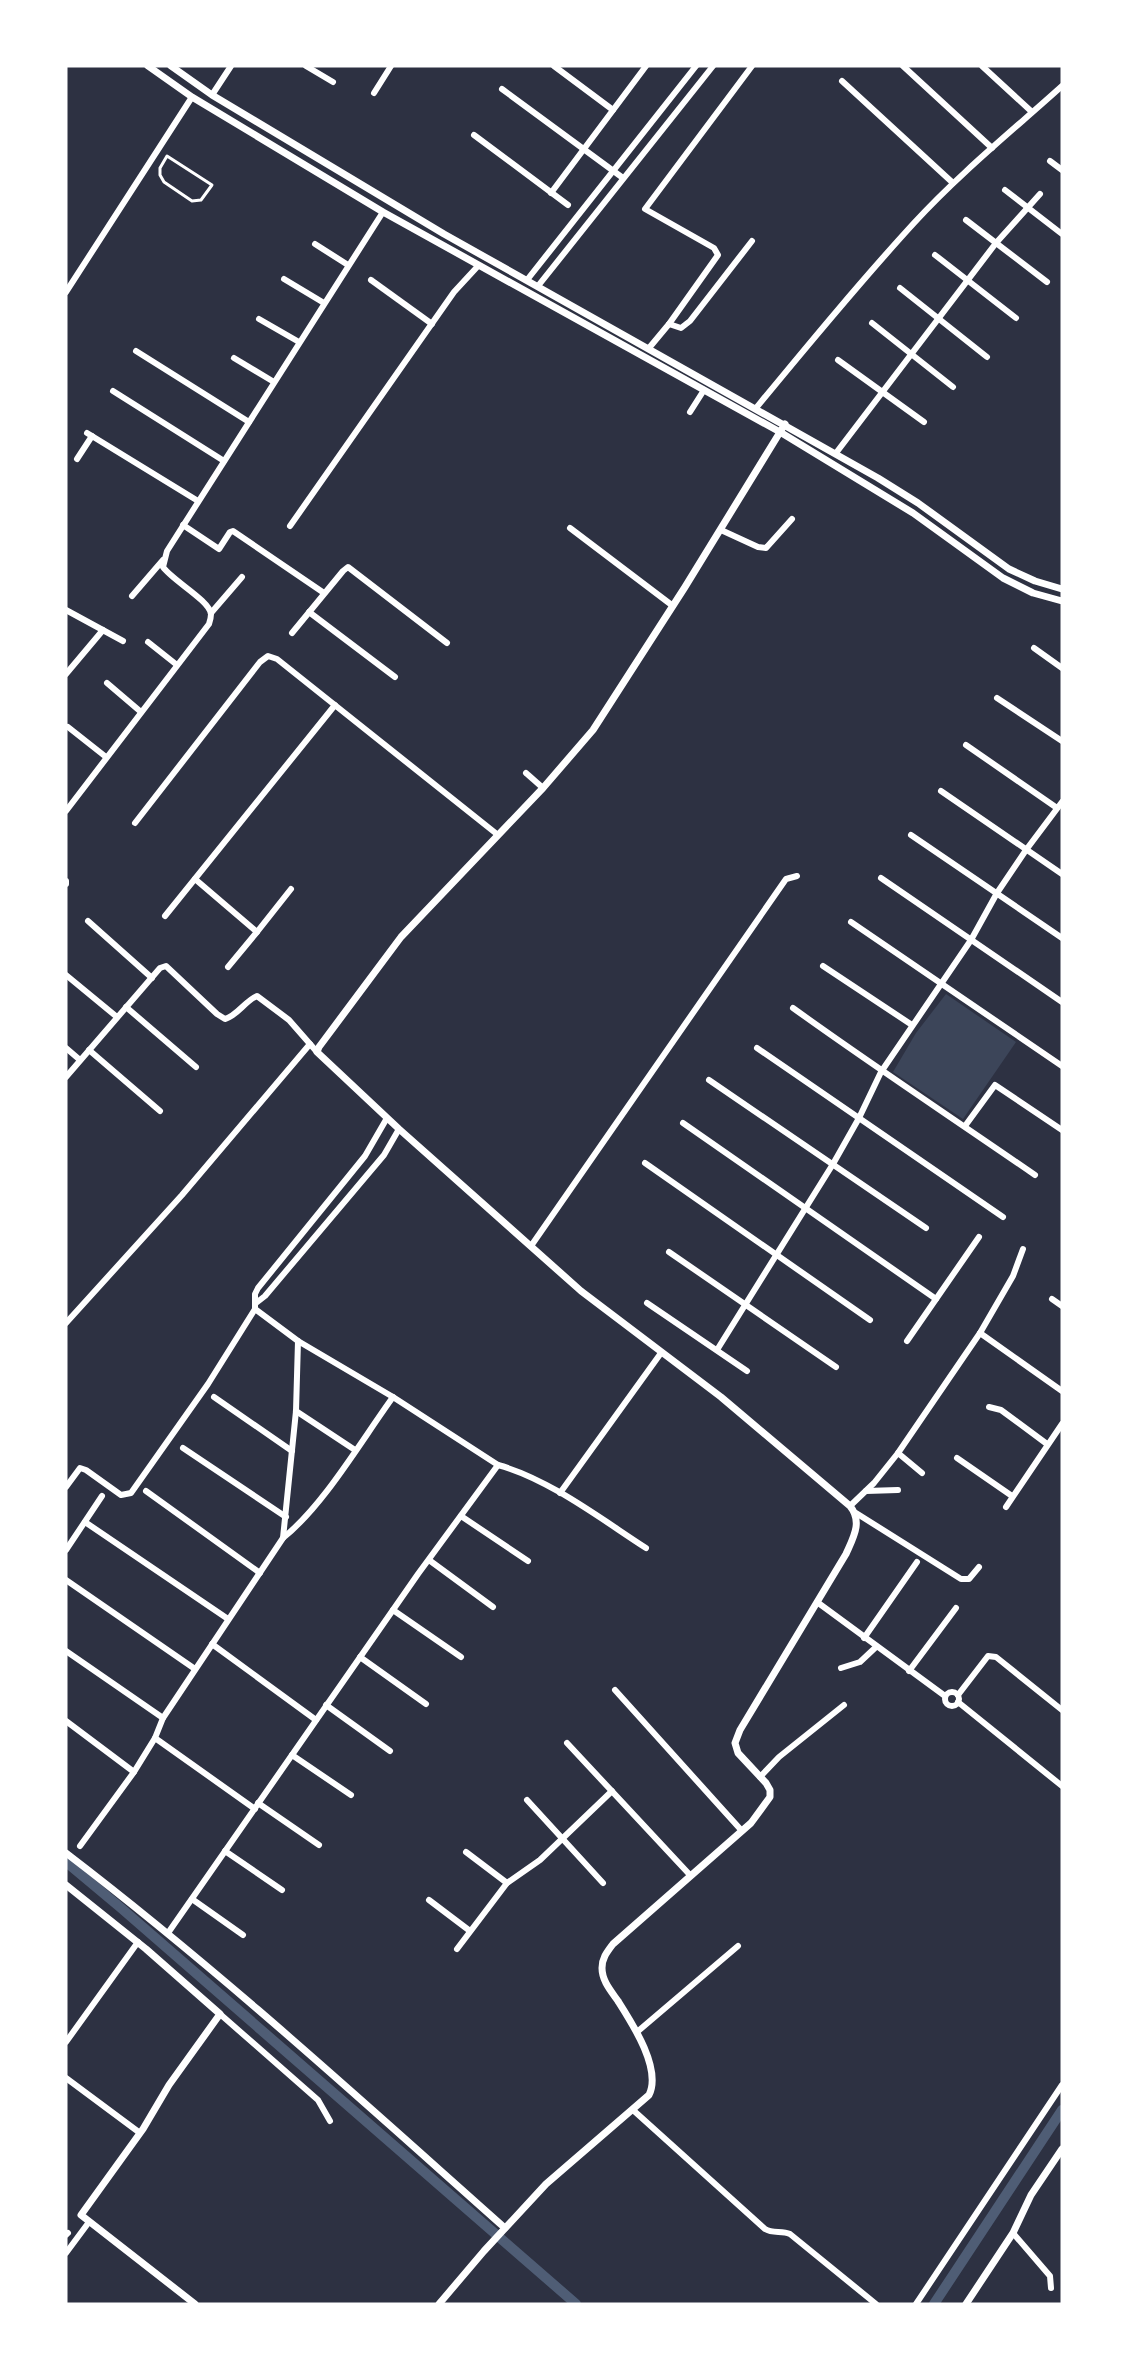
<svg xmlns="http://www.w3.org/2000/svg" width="1128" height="2370" viewBox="0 0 1128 2370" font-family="'Titillium Web',sans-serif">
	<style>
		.green { fill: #3c4559 }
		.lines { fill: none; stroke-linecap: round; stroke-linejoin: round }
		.canal { stroke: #4f5d75; stroke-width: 10 }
		.service { stroke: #fff; stroke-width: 3 }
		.minor { stroke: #fff; stroke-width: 6 }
		.tertiary { stroke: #fff; stroke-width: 7 }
	</style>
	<rect width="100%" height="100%" fill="#2d3142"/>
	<polygon class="green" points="946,994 1016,1042 963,1119 893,1072 916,1033"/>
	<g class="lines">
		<g class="canal">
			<polyline points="66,1862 121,1908 576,2304"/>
			<polyline points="934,2304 1062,2110"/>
		</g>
		<polygon class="service" points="167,156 212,185 201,200 192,201 164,182 160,175 160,168"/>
		<g class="minor">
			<polyline points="306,66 333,82"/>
			<polyline points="554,66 613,110"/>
			<polyline points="903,66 992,148"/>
			<polyline points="982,66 1032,112"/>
			<polyline points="842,81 953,183"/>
			<polyline points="502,89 623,178"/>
			<polyline points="374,93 391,66"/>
			<polyline points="212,95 231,66"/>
			<polyline points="474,135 568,205"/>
			<polyline points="1050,161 1062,170"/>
			<polyline points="1005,190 1062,234"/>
			<polyline points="551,193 646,66"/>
			<polyline points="966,220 1047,282"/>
			<polyline points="315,244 348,265"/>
			<polyline points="935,255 1016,318"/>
			<polyline points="284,279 324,303"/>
			<polyline points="371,280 432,324"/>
			<polyline points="527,280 696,66"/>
			<polyline points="538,286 713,66"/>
			<polyline points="900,288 987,357"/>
			<polyline points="66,292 192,97"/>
			<polyline points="259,319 299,342"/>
			<polyline points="872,323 953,387"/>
			<polyline points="669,324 681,328 690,321 752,241"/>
			<polyline points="649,348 669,324 718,255 714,248 645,209 752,66"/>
			<polyline points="136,351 249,422"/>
			<polyline points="234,358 274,382"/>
			<polyline points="838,360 924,422"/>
			<polyline points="113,391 224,461"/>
			<path d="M 756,408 C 808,345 859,283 914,223 C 959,174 1012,131 1062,86"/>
			<polyline points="690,412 704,390"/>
			<polyline points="87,433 198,501"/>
			<polyline points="836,453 996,243 1040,194"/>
			<polyline points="77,459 92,436"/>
			<polyline points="183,525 219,549 230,532 233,531 324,593"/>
			<polyline points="290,526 454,292 478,266"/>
			<polyline points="570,528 673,606"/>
			<polyline points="721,530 758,547 766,548 792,519"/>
			<polyline points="132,596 163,560"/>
			<polyline points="66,610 123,641"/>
			<polyline points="309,612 395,677"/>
			<polyline points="211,613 242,577"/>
			<polyline points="292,633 343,571 348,567 447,643"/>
			<polyline points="148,642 177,665"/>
			<polyline points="1034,648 1062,668"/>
			<polyline points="66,674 103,630"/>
			<polyline points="107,683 141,712"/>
			<polyline points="997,698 1062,741"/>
			<polyline points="68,727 106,757"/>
			<polyline points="966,745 1057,808"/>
			<polyline points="526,773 543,788"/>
			<polyline points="941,791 1062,874"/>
			<path d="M 66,811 L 209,624 C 210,621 211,617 211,614 C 209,600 173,581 163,567 L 167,551 L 383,212"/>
			<polyline points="135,823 260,662 268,656 277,659 498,835"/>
			<polyline points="911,835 1062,938"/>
			<polyline points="881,878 1062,1002"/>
			<polyline points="195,879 257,932 228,967"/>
			<polyline points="66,881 66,884"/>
			<polyline points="165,916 335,705"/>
			<polyline points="88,921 152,978"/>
			<polyline points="851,922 1062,1066"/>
			<polyline points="257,932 291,889"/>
			<polyline points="823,966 912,1025"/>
			<polyline points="66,975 117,1017"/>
			<polyline points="126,1007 196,1067"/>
			<path d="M 793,1008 C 872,1065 954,1119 1035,1175"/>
			<polyline points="66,1048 80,1060"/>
			<polyline points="757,1048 1003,1217"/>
			<polyline points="89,1050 160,1111"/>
			<path d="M 66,1077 L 160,968 L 166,966 L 217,1014 L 225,1019 C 237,1016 245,1001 257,996 L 289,1020 L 317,1052"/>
			<polyline points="709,1080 926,1228"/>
			<path d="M 387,1118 L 365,1156 L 258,1288 L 255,1294 L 255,1309 L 298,1341 L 393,1397 L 498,1465 C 549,1479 601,1519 646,1548"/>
			<polyline points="683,1123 936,1299"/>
			<polyline points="965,1126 995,1085 1062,1130"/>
			<polyline points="645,1163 870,1320"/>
			<polyline points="531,1246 786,879 797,876"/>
			<polyline points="669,1252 836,1367"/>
			<polyline points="1052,1299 1062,1306"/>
			<polyline points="256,1303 265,1296 384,1155 399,1129"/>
			<polyline points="647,1303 747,1371"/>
			<polyline points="66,1323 182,1195 310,1044"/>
			<polyline points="980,1333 1062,1391"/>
			<polyline points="907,1341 979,1237"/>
			<polyline points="717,1350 833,1164 859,1118 881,1072 971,940 997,893 1026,850 1062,802"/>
			<polyline points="214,1397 292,1451"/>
			<polyline points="989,1407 1001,1410 1047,1444"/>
			<polyline points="296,1411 355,1450"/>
			<polyline points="183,1448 286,1517"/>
			<polyline points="898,1453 922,1473"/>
			<polyline points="957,1458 1012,1496"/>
			<polyline points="66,1487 80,1468 86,1470 121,1495 131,1493 208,1384 255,1309"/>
			<polyline points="146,1491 260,1573"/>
			<polyline points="866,1491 898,1490"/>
			<polyline points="560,1493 661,1353"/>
			<polyline points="850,1506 874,1483 898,1453 980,1333 1013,1276 1023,1249"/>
			<polyline points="1006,1507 1062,1424"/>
			<polyline points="856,1513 961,1579 969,1579 979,1567"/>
			<polyline points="461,1516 528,1561"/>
			<polyline points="85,1522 228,1619"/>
			<path d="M 283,1538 C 324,1505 361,1441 393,1397"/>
			<polyline points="66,1550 102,1496"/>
			<polyline points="429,1560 493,1607"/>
			<polyline points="66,1580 195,1669"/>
			<polyline points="817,1602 945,1696"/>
			<polyline points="393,1610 461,1657"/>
			<polyline points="864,1638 917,1562"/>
			<polyline points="212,1644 316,1720"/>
			<polyline points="66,1651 163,1718"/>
			<polyline points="360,1657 426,1704"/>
			<polyline points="841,1668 860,1662 876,1647"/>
			<polyline points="909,1671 956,1608"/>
			<polyline points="615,1690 742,1831"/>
			<circle cx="952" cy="1699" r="7"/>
			<polyline points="958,1695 988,1656 996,1657 1062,1710"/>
			<polyline points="958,1702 1062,1786"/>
			<polyline points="326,1705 390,1751"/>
			<polyline points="66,1721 134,1772"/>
			<polyline points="567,1743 690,1875"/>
			<polyline points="292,1755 351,1795"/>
			<polyline points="760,1777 779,1757 844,1705"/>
			<polyline points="527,1800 603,1883"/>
			<polyline points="258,1803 319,1845"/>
			<polyline points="255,1809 155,1738 163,1718 283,1538 296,1411 298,1341"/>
			<polyline points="80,1846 134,1772 155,1738"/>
			<polyline points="225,1851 282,1890"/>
			<polyline points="466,1852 507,1883"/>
			<polyline points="192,1899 243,1935"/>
			<polyline points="429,1900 470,1931"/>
			<polyline points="168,1933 418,1574 498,1465"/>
			<polyline points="457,1949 507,1883 540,1860 612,1791"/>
			<polyline points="220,2014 318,2100 330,2121"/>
			<polyline points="637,2032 738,1946"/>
			<polyline points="66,2042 138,1942"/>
			<polyline points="66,2078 140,2133"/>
			<path d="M 633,2110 L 765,2229 C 773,2234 782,2230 790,2234 L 876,2304"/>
			<polyline points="1013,2233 1050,2276 1051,2288"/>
			<polyline points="66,2235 68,2233"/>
			<polyline points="66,2253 89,2222"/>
			<polyline points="916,2304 1062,2085"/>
		</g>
		<g class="tertiary">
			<polyline points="148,66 192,97 383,212 780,432 913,513 1003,578 1033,593 1062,601"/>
			<polyline points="171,66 212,95 444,234 878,478 918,503 1009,569 1035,581 1062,589"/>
			<path d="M 66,1853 C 219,1970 361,2100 505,2228"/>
			<polyline points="66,1885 146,1949 220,2014 169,2085 143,2129 81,2215 195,2304"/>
			<path d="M 439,2304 L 484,2251 L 546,2184 L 649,2095 C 662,2069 632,2023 618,2001 C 611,1991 602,1981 602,1968 C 602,1958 607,1952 613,1944 L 751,1823 L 770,1797 L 770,1790 L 766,1783 L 738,1753 L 735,1743 L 740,1730 L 846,1554 C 853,1538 863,1522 850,1506 L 721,1397 L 581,1291 L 399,1129 L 317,1052 L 319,1047 L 401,937 L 543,788 L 593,730 L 685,587 L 785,424"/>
			<polyline points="966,2304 1013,2233 1031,2195 1062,2149"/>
		</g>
	</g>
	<rect width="1128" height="2370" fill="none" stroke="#ffffff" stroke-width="135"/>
</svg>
